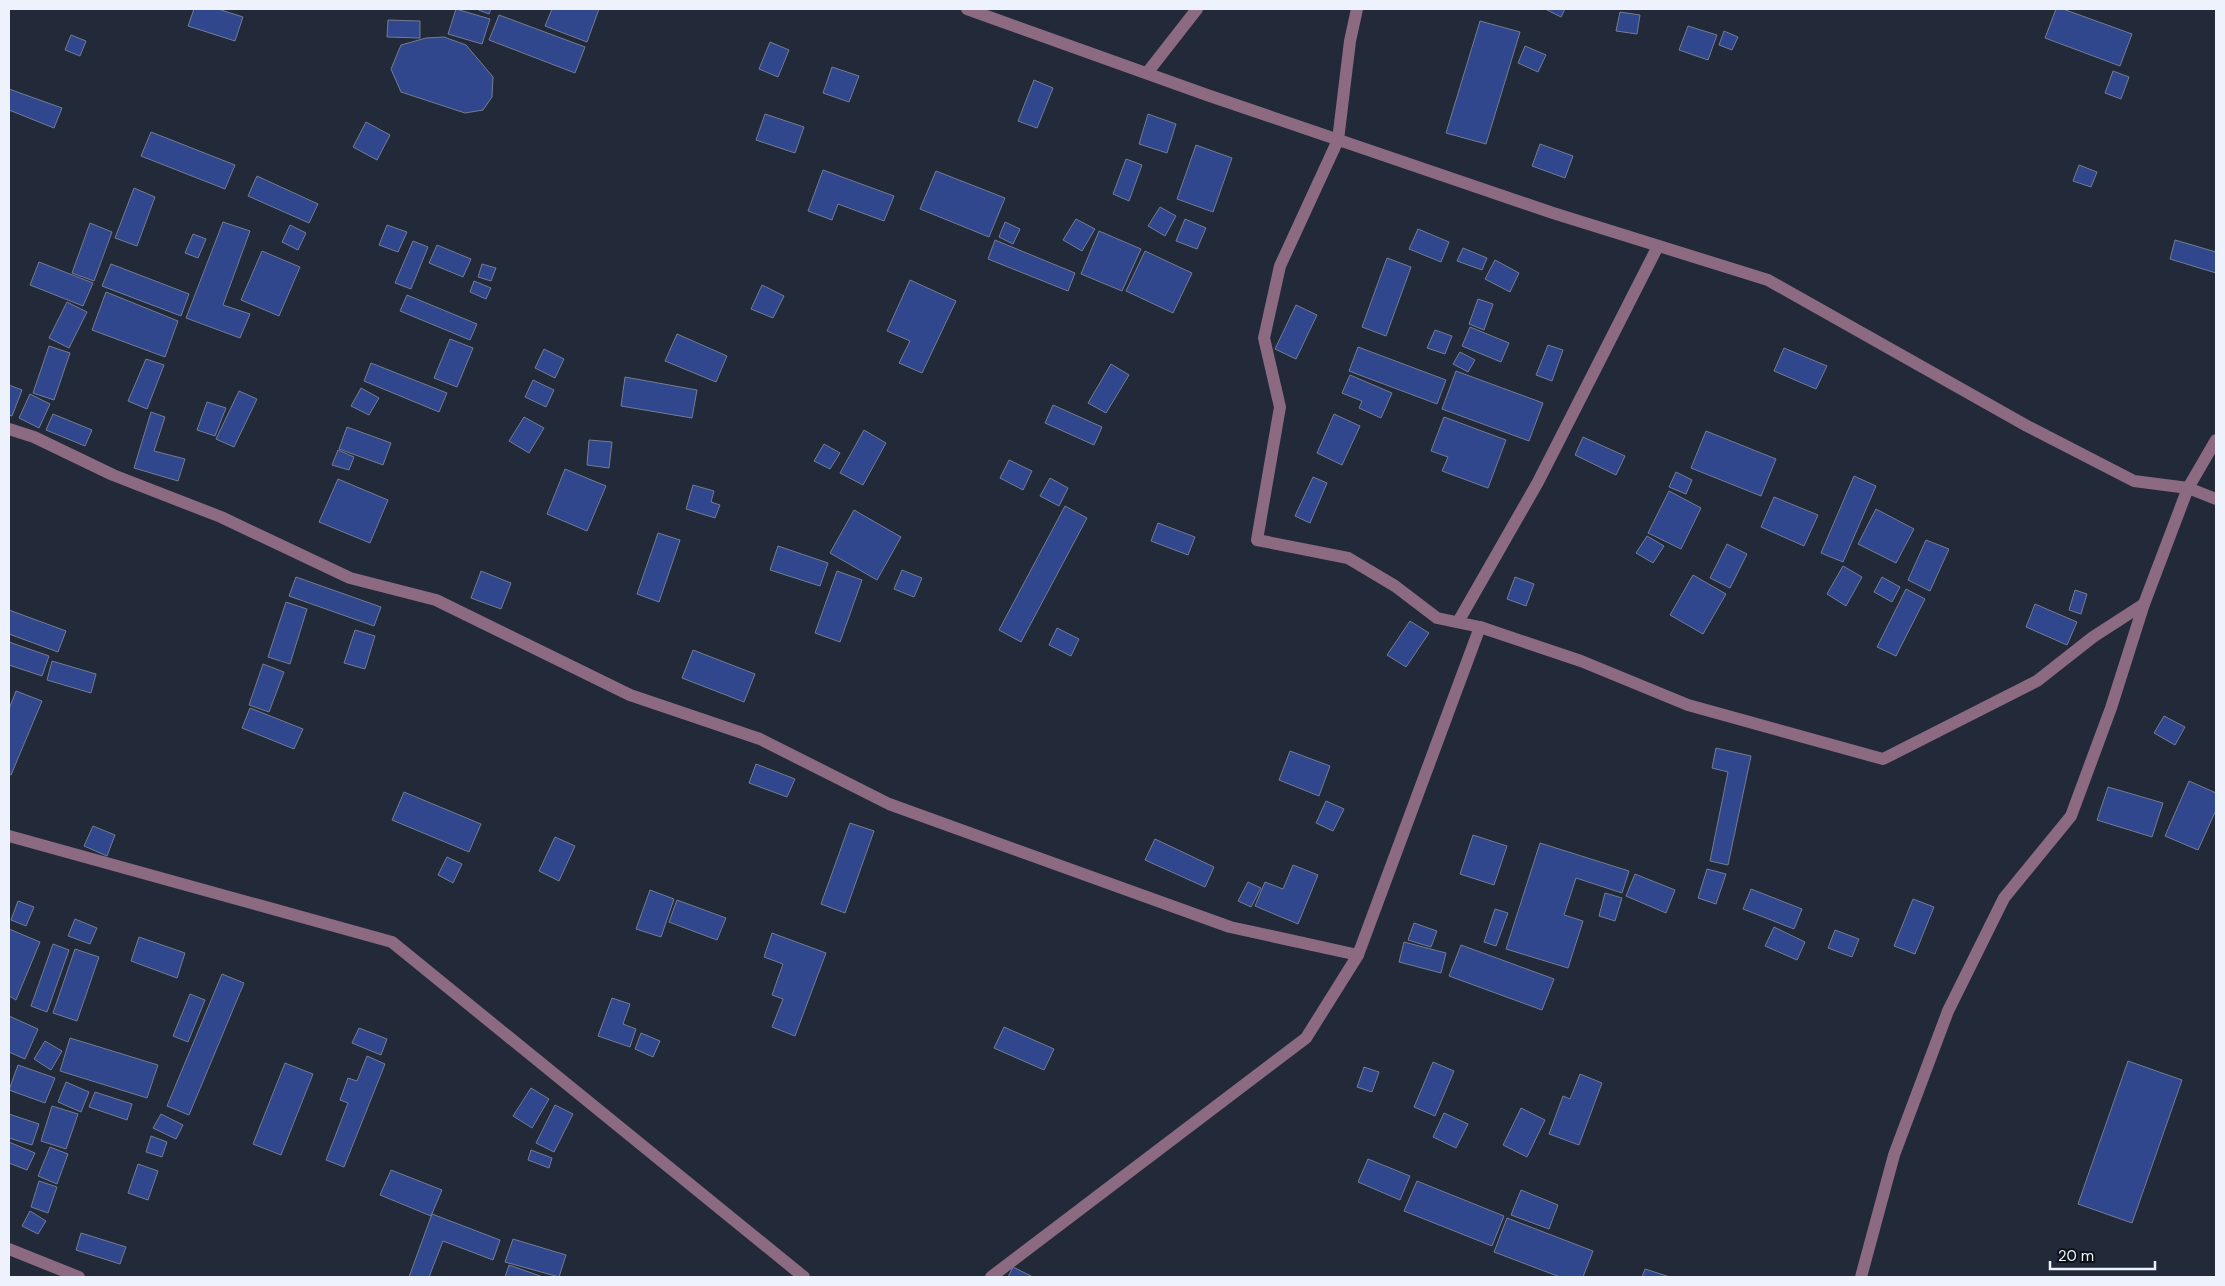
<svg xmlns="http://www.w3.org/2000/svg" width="2225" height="1286" viewBox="0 0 2225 1286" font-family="'DM Sans',sans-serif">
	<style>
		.building { fill: #30478e; stroke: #747c90 }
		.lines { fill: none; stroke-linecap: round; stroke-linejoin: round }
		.minor { stroke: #8b6a82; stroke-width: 12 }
	</style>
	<rect width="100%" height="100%" fill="#222939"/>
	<g class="building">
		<polygon points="194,9 218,9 243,17 235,41 188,26"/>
		<polygon points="456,9 490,19 482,44 448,34"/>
		<polygon points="476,9 491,9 489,14"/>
		<polygon points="552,9 599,9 587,42 545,26"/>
		<polygon points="1545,9 1565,9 1561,17"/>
		<polygon points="2056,9 2063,9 2132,34 2120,66 2045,38"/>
		<polygon points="1620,12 1640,15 1637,34 1616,31"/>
		<polygon points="499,15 585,47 575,73 489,40"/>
		<polygon points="388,20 420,21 420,38 387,37"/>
		<polygon points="1480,21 1520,32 1486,144 1446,133"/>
		<polygon points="1688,26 1717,35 1708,60 1679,50"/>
		<polygon points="1724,31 1738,37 1732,50 1719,45"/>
		<polygon points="71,35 86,41 80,56 65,50"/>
		<polygon points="444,37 466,45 493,77 492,97 483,110 465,113 401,92 391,69 401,45 426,38"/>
		<polygon points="770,42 789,50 778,77 759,69"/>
		<polygon points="1525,46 1546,55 1538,72 1518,63"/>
		<polygon points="832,67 859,76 849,102 823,93"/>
		<polygon points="2113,71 2129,77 2121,99 2105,93"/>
		<polygon points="1034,80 1053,88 1037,128 1018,121"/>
		<polygon points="9,89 62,108 54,128 9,110"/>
		<polygon points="765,114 804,127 795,153 756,140"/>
		<polygon points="1148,114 1176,124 1167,153 1139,144"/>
		<polygon points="366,122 390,135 377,160 353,147"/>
		<polygon points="151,132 235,165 225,189 141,156"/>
		<polygon points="1540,144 1573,156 1565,178 1532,166"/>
		<polygon points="1196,145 1232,158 1213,212 1177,199"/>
		<polygon points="1126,159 1142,165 1129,201 1113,194"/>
		<polygon points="2079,165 2097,172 2091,187 2073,181"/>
		<polygon points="823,170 894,196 884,221 838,204 832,220 808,211"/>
		<polygon points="936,171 1005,198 989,237 920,209"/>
		<polygon points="257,176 318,204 309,223 248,196"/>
		<polygon points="134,188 155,197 137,246 115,238"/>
		<polygon points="1160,207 1176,216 1165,236 1148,226"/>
		<polygon points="1076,219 1095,229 1082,251 1063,240"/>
		<polygon points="1185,219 1206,228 1197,249 1176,241"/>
		<polygon points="223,222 250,231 223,305 250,314 240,338 186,318"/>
		<polygon points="1005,222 1020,229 1013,244 999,237"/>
		<polygon points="90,223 112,232 94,281 72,273"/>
		<polygon points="290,225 306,233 298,250 282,242"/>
		<polygon points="387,225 407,232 398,252 379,245"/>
		<polygon points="1418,229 1449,242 1441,262 1409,249"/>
		<polygon points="1099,231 1141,249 1122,291 1081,274"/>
		<polygon points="193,234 206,239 198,258 185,253"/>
		<polygon points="995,240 1075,273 1068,291 988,259"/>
		<polygon points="2175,240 2216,252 2216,273 2170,259"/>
		<polygon points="413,241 428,247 411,289 395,283"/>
		<polygon points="437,245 471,259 463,277 429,263"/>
		<polygon points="1463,248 1487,258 1482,270 1457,261"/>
		<polygon points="262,251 300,267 279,316 241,300"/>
		<polygon points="1145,251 1192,273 1173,313 1126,291"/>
		<polygon points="1387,258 1411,267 1386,336 1362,327"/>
		<polygon points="1495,260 1519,273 1510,292 1485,279"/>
		<polygon points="39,262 93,283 83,306 30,285"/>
		<polygon points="111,264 189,294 181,316 102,286"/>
		<polygon points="482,264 496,268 491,281 478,277"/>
		<polygon points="910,280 956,301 922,373 899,363 910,341 887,331"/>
		<polygon points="474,281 491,288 486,299 470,292"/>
		<polygon points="762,285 784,296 773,318 751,309"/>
		<polygon points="106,292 178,321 165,357 92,330"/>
		<polygon points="407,295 477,324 470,340 400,311"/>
		<polygon points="1478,299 1493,304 1484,330 1469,324"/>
		<polygon points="67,302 87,312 69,348 49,338"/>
		<polygon points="1296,305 1317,315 1296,359 1275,349"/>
		<polygon points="1470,327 1509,343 1501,362 1462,346"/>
		<polygon points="1435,330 1452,336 1445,354 1427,348"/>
		<polygon points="677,334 727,356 716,382 665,361"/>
		<polygon points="450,339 473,348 457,387 434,378"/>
		<polygon points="1548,345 1563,350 1552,381 1536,375"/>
		<polygon points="49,346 70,353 54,400 33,393"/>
		<polygon points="1358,347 1446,380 1437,404 1349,371"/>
		<polygon points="1784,348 1827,366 1816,389 1774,371"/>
		<polygon points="544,349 564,359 555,378 535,368"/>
		<polygon points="1460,352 1475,360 1468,372 1453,364"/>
		<polygon points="146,359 164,365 147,409 128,401"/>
		<polygon points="371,363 447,393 439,412 364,381"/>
		<polygon points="1111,364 1129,375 1106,413 1088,403"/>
		<polygon points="1456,371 1543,403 1529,441 1442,409"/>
		<polygon points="1350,375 1392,393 1381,418 1359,408 1362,401 1342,393"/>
		<polygon points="625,377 697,390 692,418 621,406"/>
		<polygon points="533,380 554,390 546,407 525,397"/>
		<polygon points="9,385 22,390 12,416 9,415"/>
		<polygon points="361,388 379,398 369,415 351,406"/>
		<polygon points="239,391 257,399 234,447 216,439"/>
		<polygon points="30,394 50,404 39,428 19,418"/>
		<polygon points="207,402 226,408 215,436 197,430"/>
		<polygon points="1053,405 1102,427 1094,445 1045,423"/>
		<polygon points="151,412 165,417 154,451 185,459 178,481 134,468"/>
		<polygon points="53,414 92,430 85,446 46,430"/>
		<polygon points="1334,414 1360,426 1342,465 1317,453"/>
		<polygon points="524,417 544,428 529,453 509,441"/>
		<polygon points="1444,417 1506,440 1488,488 1442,471 1448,457 1431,451"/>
		<polygon points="347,427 391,443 383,465 339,449"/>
		<polygon points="864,430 886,443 863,485 840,473"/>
		<polygon points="1706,431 1776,459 1761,496 1691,468"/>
		<polygon points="1583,437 1625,456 1616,475 1575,455"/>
		<polygon points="589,440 612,442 609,468 587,465"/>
		<polygon points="824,444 840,453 830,469 814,461"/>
		<polygon points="338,450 354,457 349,470 332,465"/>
		<polygon points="1009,460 1032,471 1023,490 1000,478"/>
		<polygon points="565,469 606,486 587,531 547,514"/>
		<polygon points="1676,472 1692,480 1686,494 1669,487"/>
		<polygon points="1854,476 1876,486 1843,562 1821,553"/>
		<polygon points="1313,477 1327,483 1310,523 1295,516"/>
		<polygon points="1050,478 1068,488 1059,506 1040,496"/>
		<polygon points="338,479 388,500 370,543 319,522"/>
		<polygon points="693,485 714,491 711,502 720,505 715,518 686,509"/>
		<polygon points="1669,491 1701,508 1681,549 1648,533"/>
		<polygon points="1774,497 1818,515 1804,546 1761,527"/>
		<polygon points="1065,506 1087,518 1021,642 999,630"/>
		<polygon points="1876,509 1914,529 1896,563 1858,544"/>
		<polygon points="854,510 901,537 877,580 830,553"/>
		<polygon points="1158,523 1195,537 1188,555 1151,541"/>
		<polygon points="658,533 680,540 659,602 637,594"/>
		<polygon points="1647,536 1664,546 1653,563 1636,553"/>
		<polygon points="1926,540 1949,549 1930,591 1908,580"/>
		<polygon points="1727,544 1747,554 1730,588 1710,578"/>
		<polygon points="778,546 828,563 820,586 770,570"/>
		<polygon points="1843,566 1862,577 1846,606 1827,594"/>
		<polygon points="902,570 922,578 914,597 894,589"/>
		<polygon points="481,571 511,583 501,609 471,598"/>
		<polygon points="837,571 862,580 840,642 815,633"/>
		<polygon points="1693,575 1726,594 1703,634 1670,615"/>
		<polygon points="296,577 381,607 374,626 289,596"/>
		<polygon points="1515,577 1534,584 1526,606 1507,599"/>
		<polygon points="1882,577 1900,587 1892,602 1874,592"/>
		<polygon points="1906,589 1925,599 1896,656 1877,647"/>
		<polygon points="2075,590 2087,594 2081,614 2069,610"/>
		<polygon points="286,602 307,609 290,664 268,657"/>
		<polygon points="2035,604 2077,622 2067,645 2026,627"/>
		<polygon points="9,610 66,631 58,652 9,634"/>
		<polygon points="1410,621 1429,633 1406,667 1387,655"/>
		<polygon points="1057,628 1079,639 1071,656 1049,645"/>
		<polygon points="355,630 375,636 365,669 344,663"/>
		<polygon points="9,642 49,656 42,676 9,665"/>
		<polygon points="693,650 755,674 744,702 682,678"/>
		<polygon points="52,661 96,674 91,693 47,680"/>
		<polygon points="263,664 284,672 269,712 249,705"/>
		<polygon points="16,691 42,701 11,775 9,774 9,709"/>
		<polygon points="250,708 303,729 294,749 242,728"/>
		<polygon points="2164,716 2185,727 2175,745 2154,733"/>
		<polygon points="1716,748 1751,756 1728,865 1710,861 1728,772 1712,768"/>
		<polygon points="1290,751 1330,766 1319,796 1279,780"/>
		<polygon points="756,764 795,779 787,797 749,783"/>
		<polygon points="2189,781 2216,793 2216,810 2198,850 2165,836"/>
		<polygon points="2108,787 2163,803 2152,837 2097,820"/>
		<polygon points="404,792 481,824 469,852 392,820"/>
		<polygon points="1326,801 1344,809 1333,831 1316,823"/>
		<polygon points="850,823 874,831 845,913 821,904"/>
		<polygon points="93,826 115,835 107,856 84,846"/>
		<polygon points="1473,835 1507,846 1494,885 1460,874"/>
		<polygon points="555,837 575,846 559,881 539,871"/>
		<polygon points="1155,839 1214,867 1205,887 1145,860"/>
		<polygon points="1540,843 1629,871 1622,893 1576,878 1564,915 1583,921 1568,968 1506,949"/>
		<polygon points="447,857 462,864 453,883 438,875"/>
		<polygon points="1293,865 1318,875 1298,924 1255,906 1265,882 1283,889"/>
		<polygon points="1707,869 1726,874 1716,904 1698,898"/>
		<polygon points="1635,874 1675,890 1666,913 1626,896"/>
		<polygon points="1248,882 1261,888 1251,907 1238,901"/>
		<polygon points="1751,889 1802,909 1794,929 1743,909"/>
		<polygon points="650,890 674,899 661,937 636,929"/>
		<polygon points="1605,893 1622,898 1615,921 1599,916"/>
		<polygon points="1913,899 1934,907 1915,954 1894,946"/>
		<polygon points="677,900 726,918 717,940 669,922"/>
		<polygon points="18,901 34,907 26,926 11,920"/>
		<polygon points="1495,909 1508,913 1496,946 1484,942"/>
		<polygon points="75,919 97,928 90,944 68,936"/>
		<polygon points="1414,923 1437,931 1431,947 1408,940"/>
		<polygon points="1774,927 1805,942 1797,960 1765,946"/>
		<polygon points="9,929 40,942 16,1000 9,996"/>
		<polygon points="1835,930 1859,939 1852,957 1828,948"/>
		<polygon points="772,933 826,953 795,1036 772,1027 783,999 772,995 783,964 764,957"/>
		<polygon points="139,937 185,953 177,978 131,961"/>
		<polygon points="1404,942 1446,953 1441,973 1399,962"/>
		<polygon points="53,944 69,950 47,1012 31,1006"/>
		<polygon points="1461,945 1554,979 1542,1010 1449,976"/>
		<polygon points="75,949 99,957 77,1021 53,1013"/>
		<polygon points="222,974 244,983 189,1115 167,1106"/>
		<polygon points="190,994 205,1000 188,1042 173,1036"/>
		<polygon points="612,998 630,1004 623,1024 636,1029 630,1047 598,1036"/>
		<polygon points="9,1016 38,1029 25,1059 9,1052"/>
		<polygon points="1004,1027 1054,1049 1044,1070 994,1048"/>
		<polygon points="359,1028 387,1039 381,1055 352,1043"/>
		<polygon points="641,1033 660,1041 653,1057 635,1049"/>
		<polygon points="70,1038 158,1065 147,1098 60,1071"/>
		<polygon points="45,1041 62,1051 51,1070 34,1059"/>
		<polygon points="367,1056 385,1064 344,1167 326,1160 348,1103 340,1100 348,1078 357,1081"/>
		<polygon points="2128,1061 2182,1080 2132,1223 2078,1204"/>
		<polygon points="1433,1062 1454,1071 1435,1116 1414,1107"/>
		<polygon points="285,1063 313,1074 281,1155 253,1144"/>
		<polygon points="18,1065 55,1078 45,1103 9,1090"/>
		<polygon points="1364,1067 1379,1072 1372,1092 1357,1087"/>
		<polygon points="1580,1074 1602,1083 1579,1145 1549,1134 1563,1096 1570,1099"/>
		<polygon points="66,1082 89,1092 81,1112 58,1102"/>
		<polygon points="531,1088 549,1099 532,1128 513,1116"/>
		<polygon points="95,1092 132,1104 127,1120 89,1107"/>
		<polygon points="555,1105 573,1114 554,1152 536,1143"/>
		<polygon points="52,1106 78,1114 66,1149 41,1141"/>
		<polygon points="1521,1108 1545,1120 1527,1157 1503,1145"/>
		<polygon points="1444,1113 1468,1124 1456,1148 1433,1137"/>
		<polygon points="9,1114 39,1124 32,1145 9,1138"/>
		<polygon points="161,1114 183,1125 176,1139 153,1128"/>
		<polygon points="151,1136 167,1142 162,1157 146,1152"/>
		<polygon points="9,1142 35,1153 27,1170 9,1163"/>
		<polygon points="50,1147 68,1154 57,1184 38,1176"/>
		<polygon points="531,1150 552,1158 549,1168 528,1160"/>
		<polygon points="1368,1159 1410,1176 1400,1200 1358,1182"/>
		<polygon points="138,1164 158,1171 148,1200 128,1193"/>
		<polygon points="391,1170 442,1190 431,1216 380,1195"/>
		<polygon points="39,1181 57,1187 48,1213 31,1207"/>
		<polygon points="1417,1181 1504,1216 1492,1246 1404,1211"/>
		<polygon points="1521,1190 1558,1205 1549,1229 1511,1215"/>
		<polygon points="30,1211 46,1221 38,1234 22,1226"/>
		<polygon points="432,1214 500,1240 493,1260 443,1241 429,1277 409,1277"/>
		<polygon points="1507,1218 1593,1251 1583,1277 1560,1277 1494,1252"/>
		<polygon points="81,1233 126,1247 120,1264 76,1250"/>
		<polygon points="513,1239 566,1255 559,1277 505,1262"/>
		<polygon points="509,1265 543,1277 505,1277"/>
		<polygon points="1013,1267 1033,1277 1008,1277"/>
		<polygon points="1645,1269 1670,1277 1642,1277"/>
	</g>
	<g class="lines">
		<g class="minor">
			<polyline points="967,9 1207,95 1553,213 1768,280 2027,426 2134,481 2188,488 2216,499"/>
			<polyline points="1357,9 1350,41 1338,140 1280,266 1264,338 1280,407 1257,540 1348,558 1395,586 1437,618 1480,627"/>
			<polyline points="1147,73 1197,9"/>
			<polyline points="9,429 34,437 113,475 221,517 350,578 436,600 630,695 760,739 889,804 1230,927 1358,955"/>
			<polyline points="1458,622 1538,482 1658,246"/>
			<polyline points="9,836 392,942 804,1277"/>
			<polyline points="9,1249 79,1277"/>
			<polyline points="991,1277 1306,1038 1358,955 1480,627 1581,661 1688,705 1883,759 2037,681 2093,637 2144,604"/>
			<polyline points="1861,1277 1894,1155 1948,1011 2004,898 2071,816 2111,708 2144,604 2188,488 2216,440"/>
		</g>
	</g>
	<rect width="2225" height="1286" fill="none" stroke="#edf2fd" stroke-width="20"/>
	<path d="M2050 1261v8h105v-8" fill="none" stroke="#edf2fd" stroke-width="2.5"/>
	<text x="2058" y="1261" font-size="15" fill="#edf2fd" stroke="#0e1219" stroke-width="4" paint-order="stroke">20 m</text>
</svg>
